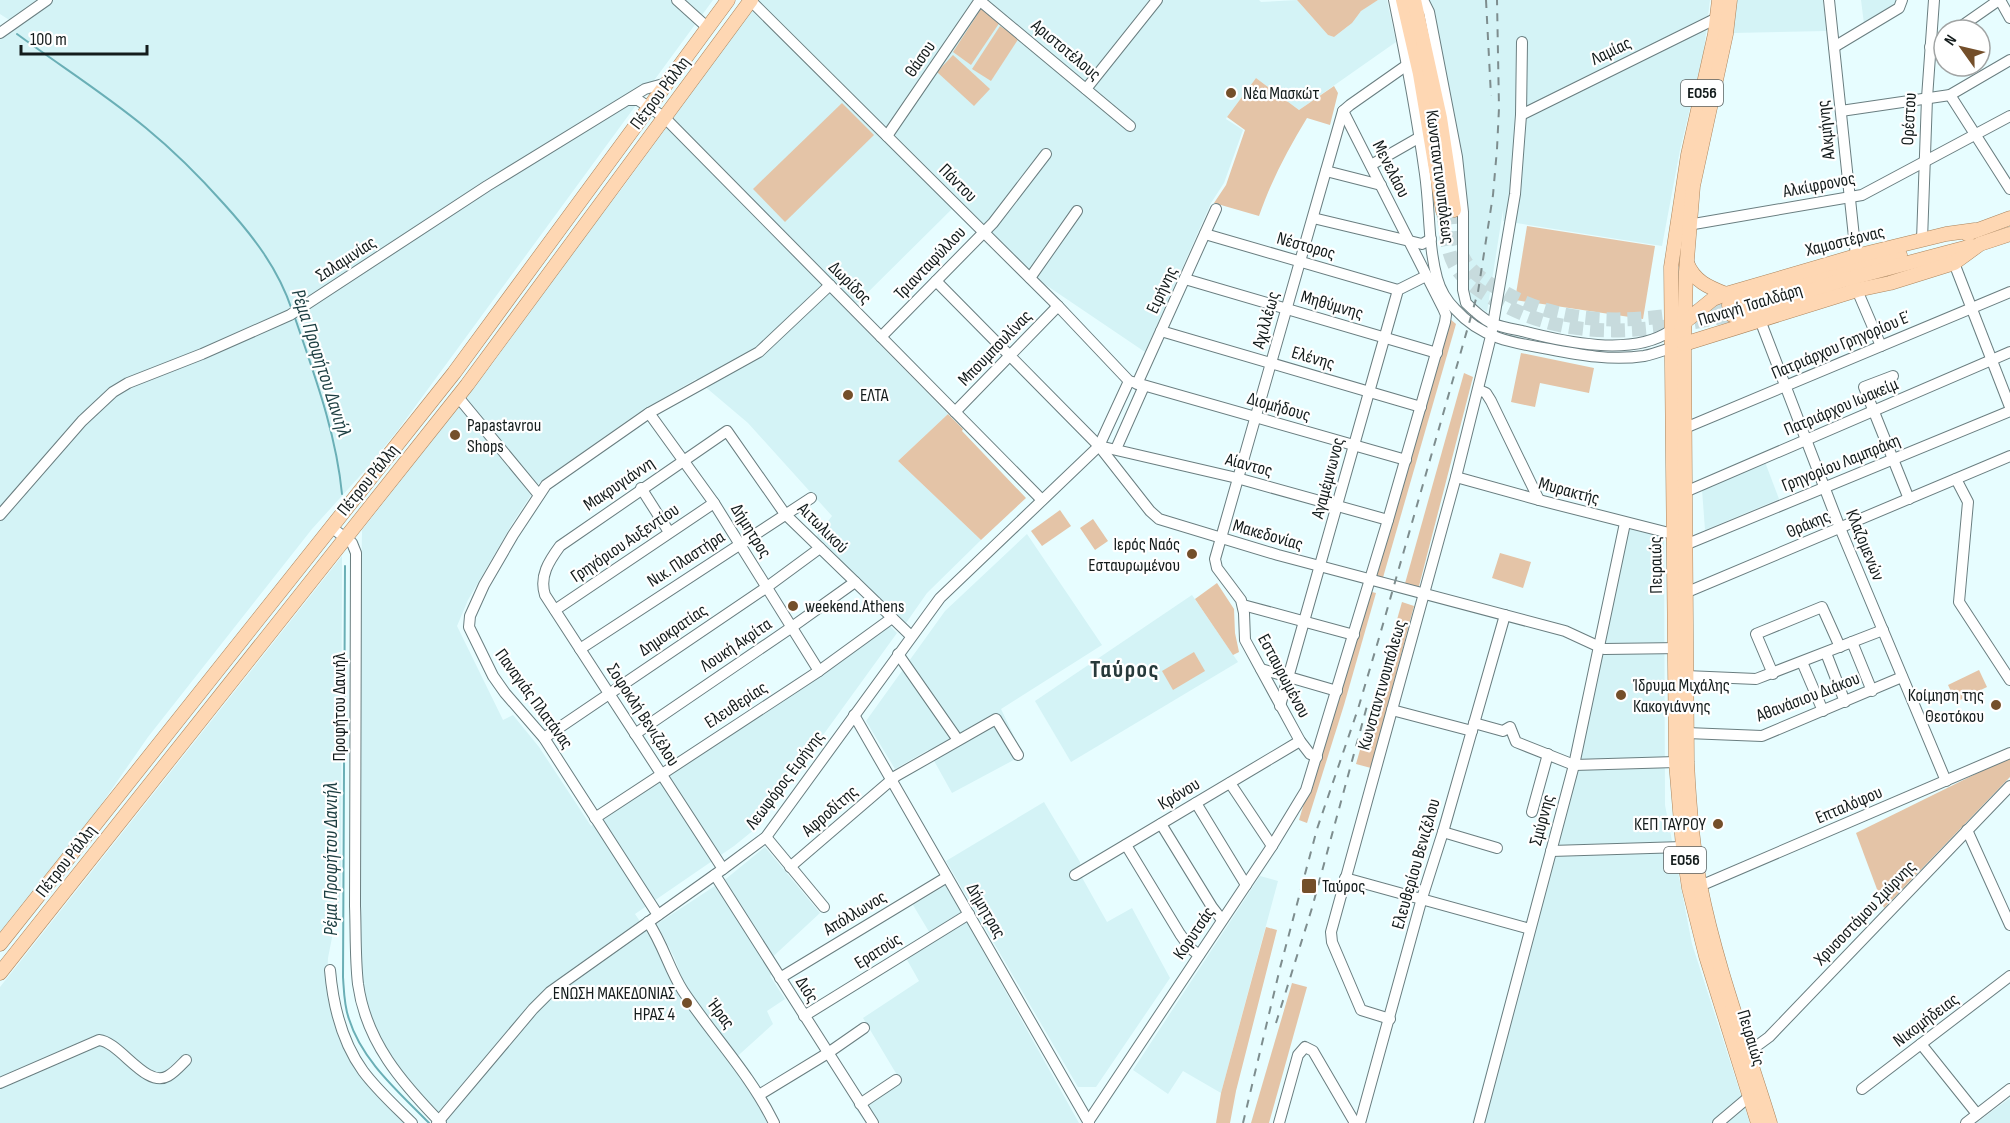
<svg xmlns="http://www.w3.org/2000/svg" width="2010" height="1123" viewBox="0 0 2010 1123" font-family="'Sofia Sans Condensed',sans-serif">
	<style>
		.built { fill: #d4f3f6 }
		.green { fill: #e4c4a7 }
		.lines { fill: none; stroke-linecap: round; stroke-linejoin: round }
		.stream { stroke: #6aafb6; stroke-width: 2 }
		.major-tunnel { stroke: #c7dbdd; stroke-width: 14; stroke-dasharray: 14 7; stroke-linecap: butt }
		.minor-casing { stroke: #6a7e80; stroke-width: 12 }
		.major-casing { stroke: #ab855e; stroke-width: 15 }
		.minor { stroke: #fff; stroke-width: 10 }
		.major { stroke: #fed7b3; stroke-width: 14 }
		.rail { stroke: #7e8d8e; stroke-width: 2; stroke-dasharray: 8 8; stroke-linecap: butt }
		.poi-dot { fill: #744f2a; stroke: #fff; stroke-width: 2 }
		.labels { text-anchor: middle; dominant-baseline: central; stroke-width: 4.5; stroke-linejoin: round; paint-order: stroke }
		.shield { fill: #fff; stroke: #5a6060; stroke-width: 1.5 }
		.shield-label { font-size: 16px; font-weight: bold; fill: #141c1c }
		.street-label { font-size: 18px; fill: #141c1c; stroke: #fff }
		.poi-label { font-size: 18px; fill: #141c1c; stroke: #fff; text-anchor: start }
		.water-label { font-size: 20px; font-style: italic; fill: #1c3e41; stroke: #fff }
		.district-label { font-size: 24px; font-weight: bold; letter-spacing: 1.5px; fill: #27393a; stroke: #fff }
	</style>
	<rect width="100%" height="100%" fill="#e7fdff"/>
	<g class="built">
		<polygon points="0,0 713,0 398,430 368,467 312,529 148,737 71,848 0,937 0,37 17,25 0,14"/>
		<polygon points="759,0 1259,0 1261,2 1297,0 1328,35 1334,37 1347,27 1361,11 1369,5 1378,0 1387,0 1396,42 1299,110 1256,78 1227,117 1226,119 1243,130 1224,183 1211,203 1145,352 1037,279 958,203 848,312 948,414 898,461 981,540 927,593 906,623 815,538 832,516 748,423 696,379 638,413 539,483 512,524 468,600 457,626 503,720 513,715 539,747 591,826 889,625 897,633 755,829 734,846 635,914 656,945 670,978 699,1022 708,1017 684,983 674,957 657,924 727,878 765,847 820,913 765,964 772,974 770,976 785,999 767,1011 773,1024 731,1062 757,1102 767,1123 445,1123 412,1089 372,1026 361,982 359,721 362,530 493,363 566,261 623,187"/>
		<polygon points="1429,0 1710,0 1704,50 1680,150 1662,246 1503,221 1503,210 1487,312 1471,302 1466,283 1432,7"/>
		<polygon points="1737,0 1823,0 1826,31 1732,33"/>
		<polygon points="1861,0 1897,0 1895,4 1864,24"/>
		<polygon points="1765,462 1779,499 1705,530 1702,489"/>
		<polygon points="1622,520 1664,530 1665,805 1692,944 1750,1123 1472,1123 1571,762"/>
		<polygon points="1027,534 1102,645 1001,709 1023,755 952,793 928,750 895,769 866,721 945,611"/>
		<polygon points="342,556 341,878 340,897 328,958 327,976 345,1044 406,1123 0,1123 0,987"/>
		<polygon points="1192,595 1238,662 1071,762 1035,701"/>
		<polygon points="1044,802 1080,862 1080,874 1107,922 1132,908 1170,978 1096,1087 1078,1087 946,861"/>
		<polygon points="1260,876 1278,881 1221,1093 1183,1071 1168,1094 1133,1070"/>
		<polygon points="946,885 1079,1123 866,1123 852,1104 897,1075 863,1018 919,981 906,958 934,940 913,905"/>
		<polygon points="2010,1098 2010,1123 1976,1123"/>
	</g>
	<g class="green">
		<polygon points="1297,0 1378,0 1361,11 1352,23 1334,37 1328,35"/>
		<polygon points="981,9 1000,22 971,65 953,52"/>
		<polygon points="1000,26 1019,38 991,81 972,69"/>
		<polygon points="953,55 990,89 974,106 937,72"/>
		<path d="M 1256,78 L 1299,110 L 1334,86 L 1338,93 L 1330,125 L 1307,118 C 1288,149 1271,181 1259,216 L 1214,203 L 1226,185 L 1245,130 L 1227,117 Z"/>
		<polygon points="842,103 874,135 785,222 753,189"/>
		<polygon points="1527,226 1655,246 1643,319 1515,300"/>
		<polygon points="1450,319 1456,324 1382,581 1372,579"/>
		<polygon points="1521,353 1594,368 1589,393 1540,383 1535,407 1511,402"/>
		<polygon points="1464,373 1473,377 1418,590 1404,587"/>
		<polygon points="948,414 963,429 962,431 1026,498 981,540 898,461"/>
		<polygon points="1060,510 1071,526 1042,546 1031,531"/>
		<polygon points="1093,519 1108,541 1095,550 1080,528"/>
		<polygon points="1500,553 1531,562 1523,588 1492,578"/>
		<polygon points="1217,583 1234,609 1235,633 1239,652 1233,655 1195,599"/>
		<polygon points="1368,591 1376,593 1344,705 1307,823 1299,820"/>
		<polygon points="1402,602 1414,606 1371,768 1356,764"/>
		<polygon points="1194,652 1205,671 1173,690 1162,671"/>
		<polygon points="1979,670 1987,687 1956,702 1948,685"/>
		<polygon points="2010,757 2010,777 1884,908 1856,833"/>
		<polygon points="1266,927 1277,930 1236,1091 1230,1123 1216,1123 1221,1093"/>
		<polygon points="1292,983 1307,987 1269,1123 1251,1123"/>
	</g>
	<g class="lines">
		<g class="stream">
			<path d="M 17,34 C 59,65 105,94 146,128 C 174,151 200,177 224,204 C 253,236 278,268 292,310"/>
			<path d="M 294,315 C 314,374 336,432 342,494"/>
			<path d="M 345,566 L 343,977 C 344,991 344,1006 349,1019 C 362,1061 399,1092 429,1123"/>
		</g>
		<g class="major-tunnel">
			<path d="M 1454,210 C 1456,225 1456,245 1464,259 C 1472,274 1488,283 1502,291 C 1571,332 1655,321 1729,305"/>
			<path d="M 1443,211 C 1446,228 1446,249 1454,264 C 1462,280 1481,292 1495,300 C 1572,345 1650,331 1732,315"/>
		</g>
		<defs>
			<g id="minor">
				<polyline points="677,0 708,28"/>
				<polyline points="750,0 1058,306 1129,381 1406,460"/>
				<polyline points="979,0 1130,126"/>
				<path d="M 1394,0 C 1406,58 1417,116 1425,174 C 1430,209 1428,245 1437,278 C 1440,289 1447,301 1455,309 C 1481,338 1512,343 1549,349 C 1580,355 1612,361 1644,356 C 1655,354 1667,349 1679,345"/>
				<path d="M 1423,0 L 1429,12 L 1457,157 L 1463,212 L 1463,290 L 1466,303 C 1473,310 1482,318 1491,323 C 1500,327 1512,329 1522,331 C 1564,342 1632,357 1670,331"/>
				<polyline points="1829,0 1856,256"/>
				<polyline points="2000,0 2010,18"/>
				<polyline points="1956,30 1999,0"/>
				<polyline points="0,33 47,0"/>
				<polyline points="1834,47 1899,8 1902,0"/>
				<polyline points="1930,47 1944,38"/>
				<polyline points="1086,89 1157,0"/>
				<polyline points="1950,95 2010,189"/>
				<polyline points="629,100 638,100 664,117 1042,500"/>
				<polyline points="1841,111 1950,95 2010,60"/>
				<polyline points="1521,115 1717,18"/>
				<polyline points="887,136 980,0"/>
				<polyline points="1371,165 1420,137"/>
				<polyline points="1326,171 1381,185"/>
				<polyline points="1313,218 1422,244 1431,239"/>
				<polyline points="1688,225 1862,195 2010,116"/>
				<polyline points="1205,234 1398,290"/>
				<polyline points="1922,240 1927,98 1934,0"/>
				<polyline points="1954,263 2010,407"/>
				<polyline points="1030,278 1077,211"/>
				<polyline points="1185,279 1437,353"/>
				<polyline points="936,281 1099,446 1150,511 1159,519 1278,555 1565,631 1604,649 1682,648"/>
				<polyline points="1857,290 1881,346"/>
				<polyline points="1760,320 1840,528 1946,781"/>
				<polyline points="1161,331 1421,407"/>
				<polyline points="881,337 993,223 1046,154"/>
				<polyline points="1893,376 1864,387 1909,499"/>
				<polyline points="1137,384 1216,209"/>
				<polyline points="1479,390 1486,393 1491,401 1539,500"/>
				<polyline points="458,397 539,495"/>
				<polyline points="955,412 1058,306"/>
				<polyline points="649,413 714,503 819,671"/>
				<polyline points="1685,428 2010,292"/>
				<polyline points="1099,446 1237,478 1388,520"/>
				<polyline points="1116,449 1144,386"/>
				<polyline points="1456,477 1539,500 1673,534"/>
				<polyline points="1956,479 1968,502 1959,602 2010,680"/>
				<polyline points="641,488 669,532"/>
				<polyline points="1685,492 2010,352"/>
				<polyline points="0,515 82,421 113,392 128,383 202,354 290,315 487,186 645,89 667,83"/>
				<path d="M 331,527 L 352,543 L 356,553 L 355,906 C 356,932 355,958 358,984 C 366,1042 402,1083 441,1123"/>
				<polyline points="1685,545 2010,411"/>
				<polyline points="1685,593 2010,456"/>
				<polyline points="1243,605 1354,635"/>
				<polyline points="555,610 714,503"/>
				<polyline points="1852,642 1872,691"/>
				<polyline points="580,649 811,498"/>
				<polyline points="1826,653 1845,702"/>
				<polyline points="898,654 958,740"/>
				<polyline points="1802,662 1823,711"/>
				<polyline points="1261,669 1337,691"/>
				<polyline points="1773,674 1756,634 1822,607 1840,647"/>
				<polyline points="1686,676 1756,679 1883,630"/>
				<polyline points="1280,706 1398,290 1426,276"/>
				<polyline points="1392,710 1472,731"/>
				<polyline points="854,715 1089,1123"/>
				<polyline points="1474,723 1503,731 1510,727 1516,742 1574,765 1676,762"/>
				<polyline points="1687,733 1762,736 1902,677"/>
				<polyline points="635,734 792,627 855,582"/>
				<polyline points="544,738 767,587 820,548"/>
				<polyline points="1317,757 1310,754 1300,741 1245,640 1244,613 1241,600 1217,568 1215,559 1343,111 1350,105 1407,65"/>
				<polyline points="1230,783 1272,846"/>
				<polyline points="1196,803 1246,885"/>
				<polyline points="1532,812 1548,754"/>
				<polyline points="595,818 819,671 892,618"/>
				<polyline points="1161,824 1212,907 1222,920"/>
				<polyline points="1967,830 2010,925"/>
				<polyline points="1443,832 1497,848"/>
				<polyline points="766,837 824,907"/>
				<polyline points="1126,845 1180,934 1190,948 1199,955"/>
				<polyline points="1551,851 1683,847"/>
				<polyline points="790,867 896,776 996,719 1018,755"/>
				<path d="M 723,869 L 545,595 C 539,576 549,561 560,546 L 727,431 L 785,514 L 911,636"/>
				<polyline points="715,875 873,1123"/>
				<polyline points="1075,875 1300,741"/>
				<polyline points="1345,878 1530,929"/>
				<polyline points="1700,886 2010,753"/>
				<polyline points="658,915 544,738 505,693 493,676 469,627 470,616 484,585 513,535 546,485 649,413 759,352 830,285"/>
				<path d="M 648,922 C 663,944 669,969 683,991 C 713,1036 750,1074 774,1123"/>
				<path d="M 330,970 C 333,1005 342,1042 363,1071 C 377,1090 395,1106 412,1123"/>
				<polyline points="780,978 947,877"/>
				<polyline points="804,1016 969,914"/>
				<polyline points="1390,1019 1361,1010 1332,942 1331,932 1456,477 1491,336 1515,194 1521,115 1522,42"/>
				<polyline points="1921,1044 1977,1114"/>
				<polyline points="1740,1054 1754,1048 1769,1037 2010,786"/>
				<path d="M 0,1083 L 99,1040 C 120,1042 146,1089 168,1076 C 175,1072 181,1065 186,1060"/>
				<polyline points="1862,1089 2010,976"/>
				<polyline points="759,1095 828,1053 864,1028"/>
				<polyline points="860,1104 896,1080"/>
				<polyline points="1088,1122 1272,846 1306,790 1388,520 1445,322 1446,315 1443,308 1343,111"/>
				<polyline points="437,1123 533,1009 550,992 723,869 766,837 940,598 1099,446 1129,381"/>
				<polyline points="1279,1123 1298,1055 1305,1047 1313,1051 1355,1123"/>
				<polyline points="1360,1123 1422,898 1443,832 1505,615"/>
				<polyline points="1479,1123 1574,765 1625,523"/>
				<polyline points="1718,1123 1750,1096"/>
				<polyline points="1966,1123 2010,1089"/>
			</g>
			<g id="major">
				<polyline points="1403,0 1420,74 1443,211"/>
				<polyline points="1414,0 1440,118 1454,210"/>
				<polyline points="1719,0 1715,34 1688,155 1671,267 1676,762 1683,847 1689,888 1706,956 1758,1123"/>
				<path d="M 1730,0 L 1726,34 L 1693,186 L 1686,272 L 1684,344 L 1687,762 C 1689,803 1692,845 1700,885 C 1716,966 1746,1045 1770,1123"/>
				<polyline points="1967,234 2010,218"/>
				<path d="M 1687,263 C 1694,281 1708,287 1726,294"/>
				<polyline points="1729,305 1781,290 1837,271 1900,255"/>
				<polyline points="1732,315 1766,306 1840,281 1972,246"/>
				<polyline points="1681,325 1713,299 1726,294 1856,256 1946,234 1975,230"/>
				<polyline points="1684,344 1857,290 1890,283 1954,263 1980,244 2010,234"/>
				<polyline points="0,944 454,373 728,0"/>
				<polyline points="0,973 467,385 751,0"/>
			</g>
		</defs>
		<use href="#minor" class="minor-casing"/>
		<use href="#major" class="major-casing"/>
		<use href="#minor" class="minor"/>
		<use href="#major" class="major"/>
		<g class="rail">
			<polyline points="1486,0 1491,96"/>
			<polyline points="1276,1023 1312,908 1367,706"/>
			<polyline points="1243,1123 1280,968 1317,829 1358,709 1379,638 1478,292 1493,195 1497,149 1499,108 1497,0"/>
		</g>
	</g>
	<g class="poi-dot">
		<circle cx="1231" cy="93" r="6"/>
		<circle cx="848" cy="395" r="6"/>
		<circle cx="455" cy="435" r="6"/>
		<circle cx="1192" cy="554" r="6"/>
		<circle cx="793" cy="606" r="6"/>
		<circle cx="1621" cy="695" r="6"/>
		<circle cx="1996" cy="705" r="6"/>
		<circle cx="1718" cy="824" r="6"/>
		<rect x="1301" y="878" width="16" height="16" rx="3"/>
		<circle cx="687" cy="1003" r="6"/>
	</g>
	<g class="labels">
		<g class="shield">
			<rect x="1681" y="80" width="42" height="26" rx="4.5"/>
			<rect x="1664" y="847" width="42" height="26" rx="4.5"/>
		</g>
		<g class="shield-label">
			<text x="1702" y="93">ΕΟ56</text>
			<text x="1685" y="860">ΕΟ56</text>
		</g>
		<g class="street-label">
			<text transform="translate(1066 50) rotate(40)">Αριστοτέλους</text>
			<text transform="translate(1611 51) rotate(-26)">Λαμίας</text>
			<text transform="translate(920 59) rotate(-55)">Θάσου</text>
			<text transform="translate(660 93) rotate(-53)">Πέτρου Ράλλη</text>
			<text transform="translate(1909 119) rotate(-87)">Ορέστου</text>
			<text transform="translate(1826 130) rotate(-96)">Αλκμήνης</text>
			<text transform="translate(1391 169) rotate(63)">Μενελάου</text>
			<text transform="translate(1440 177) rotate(83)">Κωνσταντινουπόλεως</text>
			<text transform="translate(958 183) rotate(45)">Πάντου</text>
			<text transform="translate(1819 185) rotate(-11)">Αλκίφρονος</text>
			<text transform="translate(1845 241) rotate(-14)">Χαμοστέρνας</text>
			<text transform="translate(1306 246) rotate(16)">Νέστορος</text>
			<text transform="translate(346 259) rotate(-33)">Σαλαμινίας</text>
			<text transform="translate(930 263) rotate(-46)">Τριανταφύλλου</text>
			<text transform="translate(850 283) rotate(45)">Δωρίδος</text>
			<text transform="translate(1162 290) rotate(-65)">Ειρήνης</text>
			<text transform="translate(1332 305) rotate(16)">Μηθύμνης</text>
			<text transform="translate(1750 305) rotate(-17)">Παναγή Τσαλδάρη</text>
			<text transform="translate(1266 320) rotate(-74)">Αχιλλέως</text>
			<text transform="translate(1841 345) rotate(-23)">Πατριάρχου Γρηγορίου Ε΄</text>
			<text transform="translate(995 348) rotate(-46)">Μπουμπουλίνας</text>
			<text transform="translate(1313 358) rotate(16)">Ελένης</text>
			<text transform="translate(1279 407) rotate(16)">Διομήδους</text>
			<text transform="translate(1841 407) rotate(-23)">Πατριάρχου Ιωακείμ</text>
			<text transform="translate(1841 463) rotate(-22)">Γρηγορίου Λαμπράκη</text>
			<text transform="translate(1249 465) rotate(15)">Αίαντος</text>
			<text transform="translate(1328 478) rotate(-75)">Αγαμέμνωνος</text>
			<text transform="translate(368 480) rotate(-51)">Πέτρου Ράλλη</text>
			<text transform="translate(619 484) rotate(-34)">Μακρυγιάννη</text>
			<text transform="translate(1569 491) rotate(15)">Μυρακτής</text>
			<text transform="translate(1808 524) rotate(-23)">Θράκης</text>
			<text transform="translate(823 528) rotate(45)">Αιτωλικού</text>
			<text transform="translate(751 531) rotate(58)">Δήμητρος</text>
			<text transform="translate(1268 535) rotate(16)">Μακεδονίας</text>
			<text transform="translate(625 543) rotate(-34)">Γρηγόριου Αυξεντίου</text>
			<text transform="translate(1865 545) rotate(68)">Κλαζομενών</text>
			<text transform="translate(686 559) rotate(-33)">Νικ. Πλαστήρα</text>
			<text transform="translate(1656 565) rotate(-91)">Πειραιώς</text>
			<text transform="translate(673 630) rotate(-34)">Δημοκρατίας</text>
			<text transform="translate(736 645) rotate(-34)">Λουκή Ακρίτα</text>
			<text transform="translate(1284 676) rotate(62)">Εσταυρωμένου</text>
			<text transform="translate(1382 685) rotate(-74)">Κωνσταντινουπόλεως</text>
			<text transform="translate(1808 697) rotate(-21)">Αθανάσιου Διάκου</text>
			<text transform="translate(534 699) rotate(54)">Παναγιάς Πλατάνας</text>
			<text transform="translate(736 705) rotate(-33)">Ελευθερίας</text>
			<text transform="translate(339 707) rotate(-90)">Προφήτου Δανιήλ</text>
			<text transform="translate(643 715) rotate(57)">Σοφοκλή Βενιζέλου</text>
			<text transform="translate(785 780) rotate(-53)">Λεωφόρος Ειρήνης</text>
			<text transform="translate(1179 794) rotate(-31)">Κρόνου</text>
			<text transform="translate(1849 805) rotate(-23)">Επταλόφου</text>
			<text transform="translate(830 811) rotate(-41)">Αφροδίτης</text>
			<text transform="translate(1542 820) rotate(-75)">Σμύρνης</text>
			<text transform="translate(66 861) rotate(-52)">Πέτρου Ράλλη</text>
			<text transform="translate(1416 864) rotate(-74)">Ελευθερίου Βενιζέλου</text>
			<text transform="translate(986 911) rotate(60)">Δήμητρας</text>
			<text transform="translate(855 913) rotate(-31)">Απόλλωνος</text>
			<text transform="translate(1865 913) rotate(-46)">Χρυσοστόμου Σμύρνης</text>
			<text transform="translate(1194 933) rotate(-56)">Κορυτσάς</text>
			<text transform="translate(878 951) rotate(-32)">Ερατούς</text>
			<text transform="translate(807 990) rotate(58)">Διός</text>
			<text transform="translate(721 1014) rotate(53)">Ήρας</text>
			<text transform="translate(1926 1020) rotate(-37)">Νικομήδειας</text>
			<text transform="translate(1751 1038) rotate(73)">Πειραιώς</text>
		</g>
		<g class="poi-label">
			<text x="1243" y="93">Νέα Μασκώτ</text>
			<text x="860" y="395">ΕΛΤΑ</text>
			<text x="467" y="425">Papastavrou<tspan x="467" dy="21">Shops</tspan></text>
			<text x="1180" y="544" text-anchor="end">Ιερός Ναός<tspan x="1180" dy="21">Εσταυρωμένου</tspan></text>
			<text x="805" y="606">weekend.Athens</text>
			<text x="1633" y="685">Ίδρυμα Μιχάλης<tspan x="1633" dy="21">Κακογιάννης</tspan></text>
			<text x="1984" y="695" text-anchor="end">Κοίμηση της<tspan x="1984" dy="21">Θεοτόκου</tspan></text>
			<text x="1706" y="824" text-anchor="end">ΚΕΠ ΤΑΥΡΟΥ</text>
			<text x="1322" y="886">Ταύρος</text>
			<text x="675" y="993" text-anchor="end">ΕΝΩΣΗ ΜΑΚΕΔΟΝΙΑΣ<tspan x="675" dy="21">ΗΡΑΣ 4</tspan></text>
		</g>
		<g class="water-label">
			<text transform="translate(321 363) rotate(72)">Ρέμα Προφήτου Δανιήλ</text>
			<text transform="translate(331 859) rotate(-90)">Ρέμα Προφήτου Δανιήλ</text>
		</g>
		<g class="district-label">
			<text x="1125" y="669">Ταύρος</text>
		</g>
	</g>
	<g transform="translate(1962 48) rotate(304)"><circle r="28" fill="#ffffff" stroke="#a1a4a4" stroke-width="1.5"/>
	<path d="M0-4.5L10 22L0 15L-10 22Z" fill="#744f2a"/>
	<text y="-9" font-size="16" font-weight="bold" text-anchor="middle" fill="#141c1c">N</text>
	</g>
	<path d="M21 45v9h126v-9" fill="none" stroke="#141c1c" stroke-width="3"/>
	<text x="30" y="45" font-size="18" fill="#141c1c" stroke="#ffffff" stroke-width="4.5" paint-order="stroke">100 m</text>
</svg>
